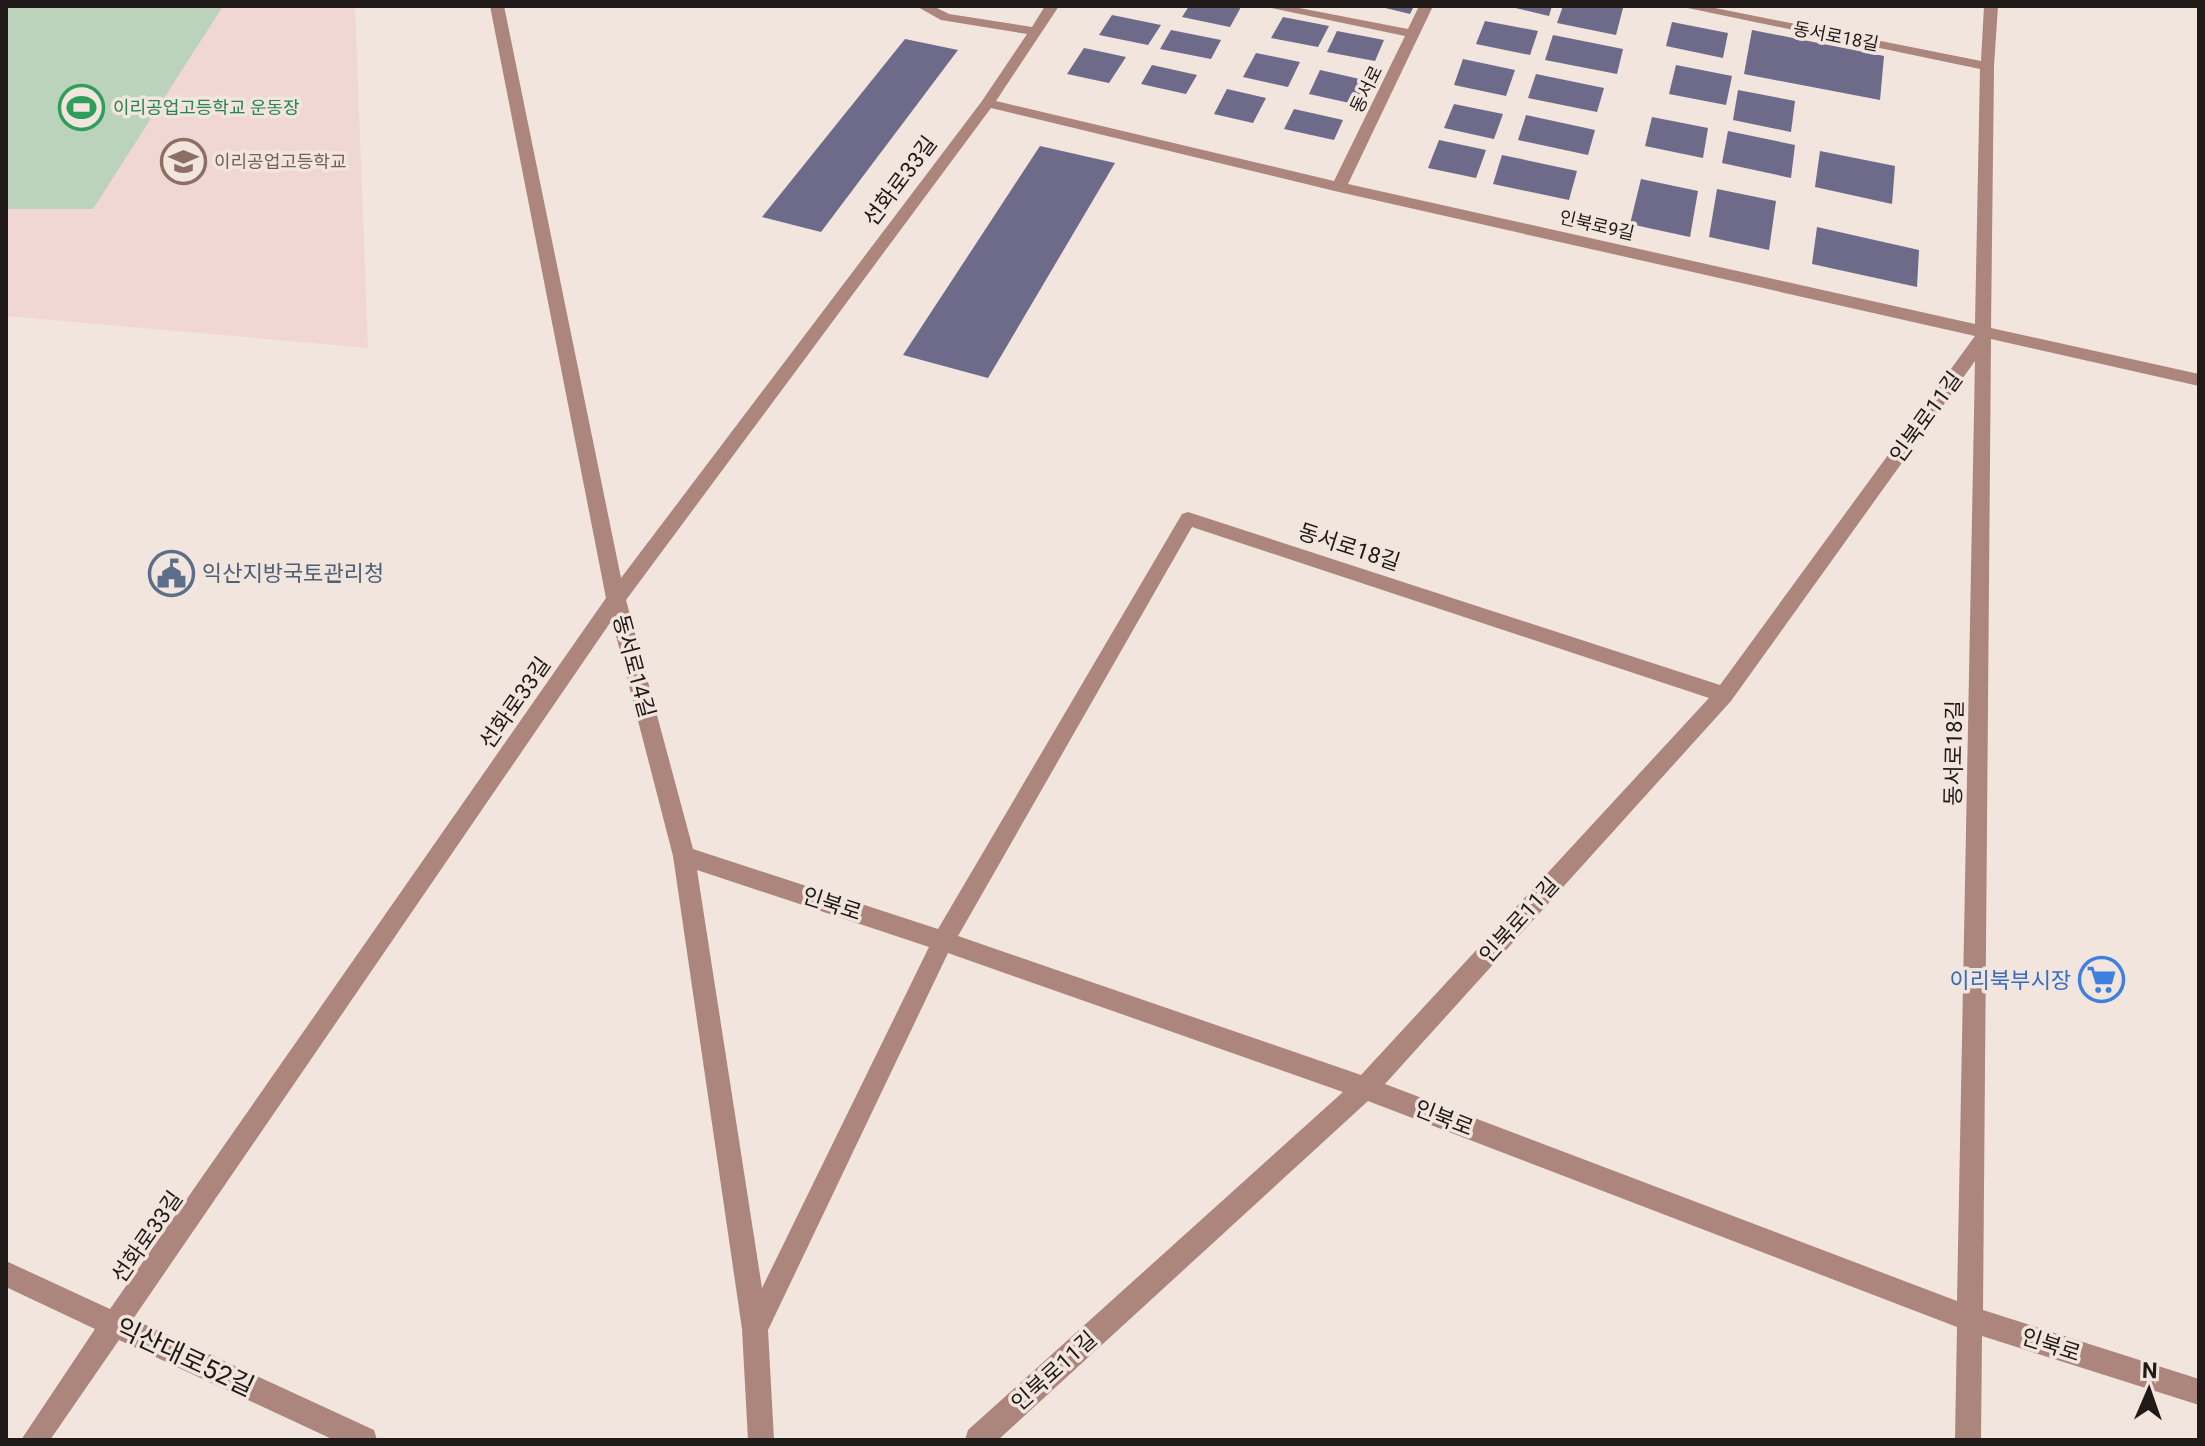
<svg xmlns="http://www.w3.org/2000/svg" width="2205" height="1446" viewBox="0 0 2205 1446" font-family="Roboto,'Noto Sans KR',sans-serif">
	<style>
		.education { fill: #f1d7d4 }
		.green { fill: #bbd2bb }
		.building { fill: #6d6a8a }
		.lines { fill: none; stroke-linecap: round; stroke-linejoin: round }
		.minor { fill: #ac857d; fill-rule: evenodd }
		.labels { text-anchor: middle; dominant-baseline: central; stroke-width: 7; stroke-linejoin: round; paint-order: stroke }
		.far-street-label { font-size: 18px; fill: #1f1a18; stroke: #f1e5de }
		.far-leisure-label { font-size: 18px; fill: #27864d; stroke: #f1e5de; text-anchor: start }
		.far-education-label { font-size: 18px; fill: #785e54; stroke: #f1e5de; text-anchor: start }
		.street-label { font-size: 22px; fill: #1f1a18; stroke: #f1e5de }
		.service-label { font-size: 22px; fill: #4e5e75; stroke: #f1e5de; text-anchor: start }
		.shop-label { font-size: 22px; fill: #366cbe; stroke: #f1e5de; text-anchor: end }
		.near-street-label { font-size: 26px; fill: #1f1a18; stroke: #f1e5de }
	</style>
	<rect width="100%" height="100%" fill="#f1e5de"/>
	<polygon class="education" points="6,6 355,6 368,348 6,316"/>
	<polygon class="green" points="6,6 223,6 93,209 6,209"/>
	<g class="building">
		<polygon points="1189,6 1238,6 1241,7 1230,27 1182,17"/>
		<polygon points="1377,6 1414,6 1410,14"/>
		<polygon points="1507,6 1552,6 1549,16"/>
		<polygon points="1563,6 1612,6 1623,8 1616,35 1557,23"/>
		<polygon points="1112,15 1161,25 1148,45 1099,35"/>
		<polygon points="1283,17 1329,26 1318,47 1271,38"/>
		<polygon points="1485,21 1538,31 1530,55 1476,44"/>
		<polygon points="1672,22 1728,33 1723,58 1666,46"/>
		<polygon points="1171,30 1221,40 1211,59 1160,49"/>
		<polygon points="1752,30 1884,56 1880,100 1744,74"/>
		<polygon points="1337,31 1384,40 1375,61 1327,52"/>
		<polygon points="1553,35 1623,49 1617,74 1545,60"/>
		<polygon points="905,39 958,50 821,232 762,217"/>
		<polygon points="1084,48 1126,57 1109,83 1067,74"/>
		<polygon points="1256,53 1300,62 1288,87 1243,77"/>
		<polygon points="1463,59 1515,70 1506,96 1454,85"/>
		<polygon points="1152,65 1197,75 1186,94 1141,84"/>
		<polygon points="1676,65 1732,76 1726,105 1669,94"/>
		<polygon points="1320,70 1373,82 1363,106 1309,94"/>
		<polygon points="1536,74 1604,88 1597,112 1528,98"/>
		<polygon points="1227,89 1266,98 1253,123 1214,114"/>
		<polygon points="1738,90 1795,101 1791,132 1733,120"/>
		<polygon points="1454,104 1503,114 1494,139 1444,128"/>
		<polygon points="1294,109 1343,120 1334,140 1284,129"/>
		<polygon points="1526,115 1595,130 1588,155 1518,140"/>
		<polygon points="1652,117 1708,128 1703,158 1645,146"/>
		<polygon points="1728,131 1795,145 1791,178 1722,163"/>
		<polygon points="1439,140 1486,150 1476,178 1428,168"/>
		<polygon points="1040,146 1115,163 988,378 903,355"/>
		<polygon points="1820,151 1895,166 1892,204 1815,187"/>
		<polygon points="1502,155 1577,171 1569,200 1493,184"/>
		<polygon points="1641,179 1698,191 1690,237 1630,224"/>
		<polygon points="1717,189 1776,201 1769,250 1709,237"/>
		<polygon points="1817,227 1919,250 1917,287 1812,264"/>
	</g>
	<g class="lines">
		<path class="minor" d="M 490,6 L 504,6 L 621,578 L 982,101 L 1027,34 L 941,20 L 916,6 L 933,6 L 949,14 L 1032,27 L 1045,6 L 1059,6 L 996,101 L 1334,181 L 1405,36 L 1262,6 L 1289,6 L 1408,29 L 1419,6 L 1433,6 L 1348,184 L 1975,324 L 1980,69 L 1678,6 L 1705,6 L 1981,61 L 1984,6 L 1998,6 L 1994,66 L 1991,328 L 2199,374 L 2199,386 L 1991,339 L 1983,1310 L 2199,1379 L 2199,1405 L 1982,1336 L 1981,1440 L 1955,1440 L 1957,1327 L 1368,1101 L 998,1440 L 965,1440 L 968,1430 L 1343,1092 L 948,953 L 768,1330 L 774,1440 L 748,1440 L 742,1329 L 673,856 L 612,620 L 133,1319 L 374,1430 L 377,1440 L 334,1440 L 119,1340 L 50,1440 L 21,1440 L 95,1329 L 6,1287 L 6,1261 L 110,1309 L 606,598 ZM 991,108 L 1339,192 L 1975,336 L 1720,685 L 1188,512 L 1182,514 L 938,929 L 693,849 L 626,600 ZM 1975,361 L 1957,1301 L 1385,1084 L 1731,701 ZM 1192,527 L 1709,698 L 1361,1075 L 958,936 ZM 697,870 L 929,947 L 762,1288 Z"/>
	</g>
	<defs>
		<symbol id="stadium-ring" viewBox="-11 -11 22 22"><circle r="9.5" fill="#f1e5de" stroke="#2e9e5b" stroke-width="1.5"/><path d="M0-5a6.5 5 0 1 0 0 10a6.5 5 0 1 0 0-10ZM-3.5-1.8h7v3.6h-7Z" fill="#2e9e5b"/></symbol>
		<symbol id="school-ring" viewBox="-11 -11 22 22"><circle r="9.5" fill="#f1e5de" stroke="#8d6e63" stroke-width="1.5"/><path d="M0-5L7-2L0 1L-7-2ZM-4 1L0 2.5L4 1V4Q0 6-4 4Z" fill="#8d6e63"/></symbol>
		<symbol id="civic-ring" viewBox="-11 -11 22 22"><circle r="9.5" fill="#f1e5de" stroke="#5c6f8a" stroke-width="1.5"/><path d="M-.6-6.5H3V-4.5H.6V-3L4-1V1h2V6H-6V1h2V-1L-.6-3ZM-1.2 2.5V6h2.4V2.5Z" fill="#5c6f8a"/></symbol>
		<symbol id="supermarket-ring" viewBox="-11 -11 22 22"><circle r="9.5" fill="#f1e5de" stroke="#3f7fe0" stroke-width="1.5"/><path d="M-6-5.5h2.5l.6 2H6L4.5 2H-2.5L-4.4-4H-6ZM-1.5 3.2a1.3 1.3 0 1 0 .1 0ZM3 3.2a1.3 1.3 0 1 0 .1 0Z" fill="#3f7fe0"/></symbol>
	</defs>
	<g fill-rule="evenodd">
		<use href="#stadium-ring" x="56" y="82" width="51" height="51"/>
		<use href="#school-ring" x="158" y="136" width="51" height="51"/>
		<use href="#civic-ring" x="146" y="548" width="51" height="51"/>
		<use href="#supermarket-ring" x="2076" y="954" width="51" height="51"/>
	</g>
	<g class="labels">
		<g class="far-street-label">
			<text transform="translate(1836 36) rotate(11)">동서로18길</text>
			<text transform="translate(1366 89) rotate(-64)">동서로</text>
			<text transform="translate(1597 225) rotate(13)">인북로9길</text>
		</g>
		<g class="far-leisure-label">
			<text x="113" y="107">이리공업고등학교 운동장</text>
		</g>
		<g class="far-education-label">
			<text x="214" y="161">이리공업고등학교</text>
		</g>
		<g class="street-label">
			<text transform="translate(900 181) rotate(-53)">선화로33길</text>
			<text transform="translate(1926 417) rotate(-54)">인북로11길</text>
			<text transform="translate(1349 547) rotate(18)">동서로18길</text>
			<text transform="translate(634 666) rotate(75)">동서로14길</text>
			<text transform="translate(515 703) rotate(-55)">선화로33길</text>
			<text transform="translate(1954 753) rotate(-89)">동서로18길</text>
			<text transform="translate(832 904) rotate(18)">인북로</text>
			<text transform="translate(1519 920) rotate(-48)">인북로11길</text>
			<text transform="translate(1444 1118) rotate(21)">인북로</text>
			<text transform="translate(147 1237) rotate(-55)">선화로33길</text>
			<text transform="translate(2051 1345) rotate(18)">인북로</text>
			<text transform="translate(1054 1371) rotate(-42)">인북로11길</text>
		</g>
		<g class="service-label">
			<text x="202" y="573">익산지방국토관리청</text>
		</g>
		<g class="shop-label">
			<text x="2071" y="980">이리북부시장</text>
		</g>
		<g class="near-street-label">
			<text transform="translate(185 1357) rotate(25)">익산대로52길</text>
		</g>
	</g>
	<rect width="2205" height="1446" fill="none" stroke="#1f1a18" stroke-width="16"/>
	<g transform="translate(2149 1390) rotate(2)" stroke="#f1e5de" stroke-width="6" paint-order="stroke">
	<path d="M0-6L14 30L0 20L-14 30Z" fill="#1f1a18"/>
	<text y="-12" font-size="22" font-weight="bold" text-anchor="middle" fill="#1f1a18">N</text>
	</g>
</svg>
